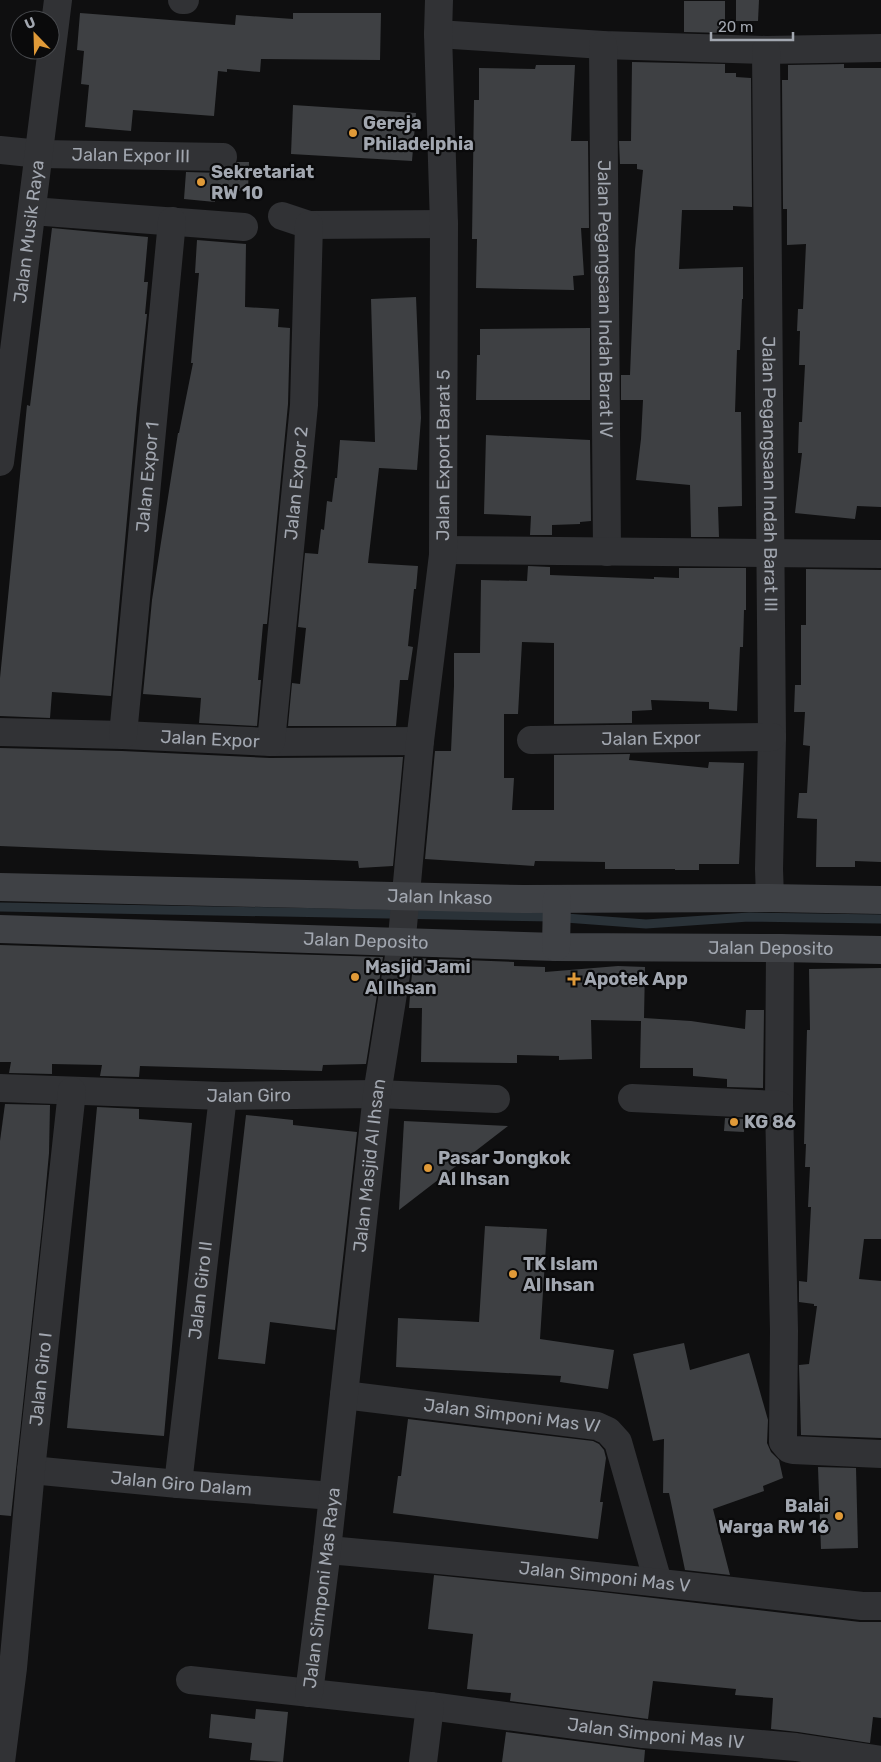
<svg xmlns="http://www.w3.org/2000/svg" width="881" height="1762" viewBox="0 0 881 1762" font-family="Rubik,sans-serif">
	<style>
		.lines { fill: none; stroke-linecap: round; stroke-linejoin: round }
		.stream { stroke: #2a3238; stroke-width: 9 }
		.building { fill: #3e4043 }
		.street { stroke: #313235; stroke-width: 28 }
		.secondary { stroke: #3f4145; stroke-width: 28 }
		.poi-dot { fill: #e09a38; stroke: #0a0a0b; stroke-width: 2 }
		.labels { text-anchor: middle; dominant-baseline: central; stroke-width: 4.5; stroke-linejoin: round; paint-order: stroke }
		.poi-label { font-size: 18px; font-weight: bold; fill: #a2a7b0; stroke: #0a0a0b; text-anchor: start }
		.street-label { font-size: 18px; fill: #a2a7b0; stroke: #0a0a0b }
	</style>
	<rect width="100%" height="100%" fill="#0f0f10"/>
	<g class="lines">
		<polyline class="stream" points="0,907 552,917 646,924 749,917 881,919"/>
	</g>
	<g class="building">
		<polygon points="736,0 759,0 758,21 736,21"/>
		<polygon points="684,1 725,1 725,33 684,32"/>
		<polygon points="80,13 235,25 236,15 293,19 293,13 381,13 380,60 261,59 260,72 227,69 227,72 218,71 214,116 133,110 131,131 85,127 89,85 81,84 84,51 77,50"/>
		<polygon points="632,62 725,64 725,73 736,73 736,77 751,78 752,207 733,206 733,210 682,210 679,269 743,267 743,299 742,299 740,350 737,350 735,412 741,412 742,506 718,507 719,537 691,537 690,485 636,480 641,439 643,400 621,400 621,375 630,375 635,250 643,170 637,169 637,164 620,164 619,141 631,141"/>
		<polygon points="844,64 844,68 881,68 881,507 857,506 855,519 795,513 802,453 798,453 799,422 802,422 805,365 799,365 800,331 797,331 798,309 803,309 806,244 787,245 787,209 783,209 782,80 788,80 788,65"/>
		<polygon points="536,65 575,65 571,141 588,141 589,228 581,228 584,275 573,276 574,290 476,288 477,239 472,239 474,100 479,100 479,68 535,69"/>
		<polygon points="293,105 416,113 412,161 291,154"/>
		<polygon points="237,162 249,162 248,191 216,190 215,202 184,199 186,172 223,173 231,170"/>
		<polygon points="52,228 148,237 144,282 148,282 145,314 147,314 137,408 111,696 52,692 50,718 0,716 0,678 27,405 30,406"/>
		<polygon points="197,240 246,244 245,307 279,309 278,327 290,328 288,404 267,624 263,624 258,680 261,680 257,726 199,723 201,698 143,694 152,600 178,433 179,433 193,363 191,363 199,273 195,273"/>
		<polygon points="416,297 421,418 417,470 379,468 368,563 418,566 416,589 414,589 408,646 413,647 408,680 400,680 396,726 288,726 292,683 300,684 306,628 298,627 305,553 318,554 321,529 324,530 327,501 332,502 335,478 337,478 340,440 375,442 371,299"/>
		<polygon points="590,328 590,400 476,400 477,355 480,355 480,329"/>
		<polygon points="486,435 590,440 591,521 580,522 580,524 552,525 552,535 530,535 531,516 484,514"/>
		<polygon points="528,566 550,567 550,575 654,579 654,577 679,578 679,568 746,568 746,610 744,610 743,647 740,647 737,711 709,709 709,702 651,700 652,710 632,711 632,723 554,724 554,643 522,642 518,714 504,714 504,778 514,778 512,810 554,810 554,755 630,754 629,760 708,768 709,762 744,763 739,864 699,864 699,870 675,870 675,869 605,869 605,862 535,861 534,866 425,859 435,751 451,751 454,686 454,653 480,653 481,580 527,581"/>
		<polygon points="806,569 881,570 881,862 855,861 855,867 816,867 817,819 797,818 799,793 807,793 810,746 803,745 805,712 794,712 795,685 801,685 801,625 806,625"/>
		<polygon points="0,748 122,751 270,758 403,757 393,866 359,868 358,861 0,846"/>
		<polygon points="0,945 383,957 366,1064 323,1065 322,1071 140,1066 139,1077 100,1076 102,1065 52,1064 52,1074 9,1073 11,1062 0,1062"/>
		<polygon points="414,958 514,962 514,966 545,967 545,972 618,966 645,967 644,1018 691,1021 745,1029 746,1010 764,1010 763,1088 727,1087 727,1079 693,1076 693,1068 640,1068 641,1021 591,1020 592,1059 559,1060 559,1056 517,1055 517,1063 421,1062 422,1008 409,1008 411,983"/>
		<polygon points="881,968 881,1239 864,1239 859,1279 881,1281 881,1438 801,1435 799,1365 809,1364 817,1306 814,1306 814,1304 799,1302 799,1281 807,1282 811,1207 808,1207 810,1167 805,1167 806,1144 804,1144 807,1030 810,1030 809,969"/>
		<polygon points="5,1104 50,1105 49,1153 43,1218 11,1516 0,1515 0,1141"/>
		<polygon points="97,1107 139,1109 139,1119 192,1123 164,1436 67,1428"/>
		<polygon points="246,1115 293,1120 293,1125 357,1132 335,1330 270,1322 265,1364 218,1359"/>
		<polygon points="725,1118 745,1119 744,1132 724,1131"/>
		<polygon points="404,1121 508,1126 399,1210"/>
		<polygon points="485,1226 547,1229 540,1339 614,1350 608,1389 560,1382 561,1376 396,1367 398,1318 479,1322"/>
		<polygon points="684,1343 690,1370 749,1353 768,1420 767,1443 771,1452 779,1460 783,1478 763,1486 764,1491 713,1509 730,1575 685,1570 669,1493 663,1493 664,1439 653,1441 633,1354"/>
		<polygon points="408,1419 593,1441 599,1444 604,1450 606,1458 600,1502 603,1502 598,1539 393,1513 398,1476 401,1476"/>
		<polygon points="818,1467 856,1468 858,1548 821,1549"/>
		<polygon points="434,1575 593,1591 860,1622 881,1622 881,1718 873,1717 870,1743 798,1732 771,1729 773,1698 735,1695 736,1689 653,1681 648,1719 510,1701 511,1693 467,1689 473,1634 428,1629"/>
		<polygon points="256,1709 288,1712 283,1762 250,1760 252,1743 209,1738 211,1714 255,1719"/>
		<polygon points="506,1732 645,1750 644,1762 502,1762"/>
	</g>
	<g class="lines">
		<g class="street">
			<polyline points="182,0 185,0"/>
			<polyline points="438,34 603,45 766,50 881,48"/>
			<path id="s1" d="M 603,45 L 607,552"/>
			<path id="s2" d="M 766,50 L 772,737 L 769,869 L 770,898"/>
			<path id="s3" d="M 0,150 L 40,154 L 223,157"/>
			<polyline points="32,211 244,227"/>
			<polyline points="282,216 309,225 444,224"/>
			<path id="s4" d="M 0,462 L 58,0"/>
			<polyline points="443,550 881,554"/>
			<path id="s5" d="M 0,732 L 123,735 L 271,742 L 420,741"/>
			<path id="s6" d="M 123,735 L 172,221"/>
			<path id="s7" d="M 531,740 L 772,737"/>
			<path id="s8" d="M 271,742 L 304,405 L 309,225"/>
			<polyline points="780,948 779,1105 784,1331 783,1442 789,1449 793,1450 881,1454"/>
			<path id="s9" d="M 0,1088 L 223,1096 L 377,1094 L 496,1099"/>
			<polyline points="632,1098 779,1105"/>
			<path id="s10" d="M 344,1395 L 597,1426 L 608,1431 L 618,1442 L 658,1582"/>
			<path id="s11" d="M 31,1470 L 178,1484 L 333,1496"/>
			<path id="s12" d="M 178,1484 L 223,1096"/>
			<path id="s13" d="M 327,1550 C 506,1565 684,1585 862,1606 L 881,1606"/>
			<path id="s14" d="M 190,1680 L 430,1706 L 643,1734 L 796,1747 L 881,1760"/>
			<path id="s15" d="M 309,1693 L 327,1550 L 377,1094 L 402,937 L 420,741 L 443,555 L 444,224 L 438,34 L 439,0"/>
			<path id="s16" d="M 1,1762 L 13,1668 L 31,1470 L 72,1091"/>
			<polyline points="423,1762 430,1706"/>
		</g>
		<g class="secondary">
			<path id="s17" d="M 0,887 L 523,899 L 770,898 L 881,900"/>
			<path id="s18" d="M 0,929 L 556,947 L 780,948 L 881,950"/>
			<polyline points="556,947 557,899"/>
		</g>
	</g>
	<g class="poi-dot">
		<circle cx="353" cy="133" r="5"/>
		<circle cx="201" cy="182" r="5"/>
		<circle cx="355" cy="977" r="5"/>
		<path d="M571.5 971.5h5v5h5v5h-5v5h-5v-5h-5v-5h5z"/>
		<circle cx="734" cy="1122" r="5"/>
		<circle cx="428" cy="1168" r="5"/>
		<circle cx="513" cy="1274" r="5"/>
		<circle cx="839" cy="1516" r="5"/>
	</g>
	<g class="labels">
		<g class="poi-label">
			<text x="363" y="123">Gereja<tspan x="363" dy="21">Philadelphia</tspan></text>
			<text x="211" y="172">Sekretariat<tspan x="211" dy="21">RW 10</tspan></text>
			<text x="365" y="967">Masjid Jami<tspan x="365" dy="21">Al Ihsan</tspan></text>
			<text x="584" y="979">Apotek App</text>
			<text x="744" y="1122">KG 86</text>
			<text x="438" y="1158">Pasar Jongkok<tspan x="438" dy="21">Al Ihsan</tspan></text>
			<text x="523" y="1264">TK Islam<tspan x="523" dy="21">Al Ihsan</tspan></text>
			<text x="829" y="1506" text-anchor="end">Balai<tspan x="829" dy="21">Warga RW 16</tspan></text>
		</g>
		<g class="street-label">
			<text stroke="none"><textPath href="#s3" startOffset="131">Jalan Expor III</textPath></text>
			<text stroke="none"><textPath href="#s4" startOffset="232">Jalan Musik Raya</textPath></text>
			<text stroke="none"><textPath href="#s1" startOffset="254">Jalan Pegangsaan Indah Barat IV</textPath></text>
			<text stroke="none"><textPath href="#s15" startOffset="1246">Jalan Export Barat 5</textPath></text>
			<text stroke="none"><textPath href="#s2" startOffset="424">Jalan Pegangsaan Indah Barat III</textPath></text>
			<text stroke="none"><textPath href="#s6" startOffset="259">Jalan Expor 1</textPath></text>
			<text stroke="none"><textPath href="#s8" startOffset="260">Jalan Expor 2</textPath></text>
			<text stroke="none"><textPath href="#s5" startOffset="210">Jalan Expor</textPath></text>
			<text stroke="none"><textPath href="#s7" startOffset="120">Jalan Expor</textPath></text>
			<text stroke="none"><textPath href="#s17" startOffset="440">Jalan Inkaso</textPath></text>
			<text stroke="none"><textPath href="#s18" startOffset="366">Jalan Deposito</textPath></text>
			<text stroke="none"><textPath href="#s18" startOffset="771">Jalan Deposito</textPath></text>
			<text stroke="none"><textPath href="#s9" startOffset="249">Jalan Giro</textPath></text>
			<text stroke="none"><textPath href="#s15" startOffset="531">Jalan Masjid Al Ihsan</textPath></text>
			<text stroke="none"><textPath href="#s12" startOffset="195">Jalan Giro II</textPath></text>
			<text stroke="none"><textPath href="#s16" startOffset="385">Jalan Giro I</textPath></text>
			<text stroke="none"><textPath href="#s10" startOffset="169">Jalan Simponi Mas VI</textPath></text>
			<text stroke="none"><textPath href="#s11" startOffset="151">Jalan Giro Dalam</textPath></text>
			<text stroke="none"><textPath href="#s13" startOffset="279">Jalan Simponi Mas V</textPath></text>
			<text stroke="none"><textPath href="#s15" startOffset="106">Jalan Simponi Mas Raya</textPath></text>
			<text stroke="none"><textPath href="#s14" startOffset="469">Jalan Simponi Mas IV</textPath></text>
		</g>
	</g>
	<g transform="translate(35 35) rotate(337)"><circle r="24" fill="#0a0a0b" stroke="#47494d"/>
	<path d="M0-4L9 19L0 12L-9 19Z" fill="#e09a38"/>
	<text y="-8" font-size="14" font-weight="bold" text-anchor="middle" fill="#a2a7b0">U</text>
	</g>
	<path d="M711 32v8h82v-8" fill="none" stroke="#a2a7b0" stroke-width="2.5"/>
	<text x="718" y="32" font-size="15" fill="#a2a7b0" stroke="#0a0a0b" stroke-width="4" paint-order="stroke">20 m</text>
</svg>
